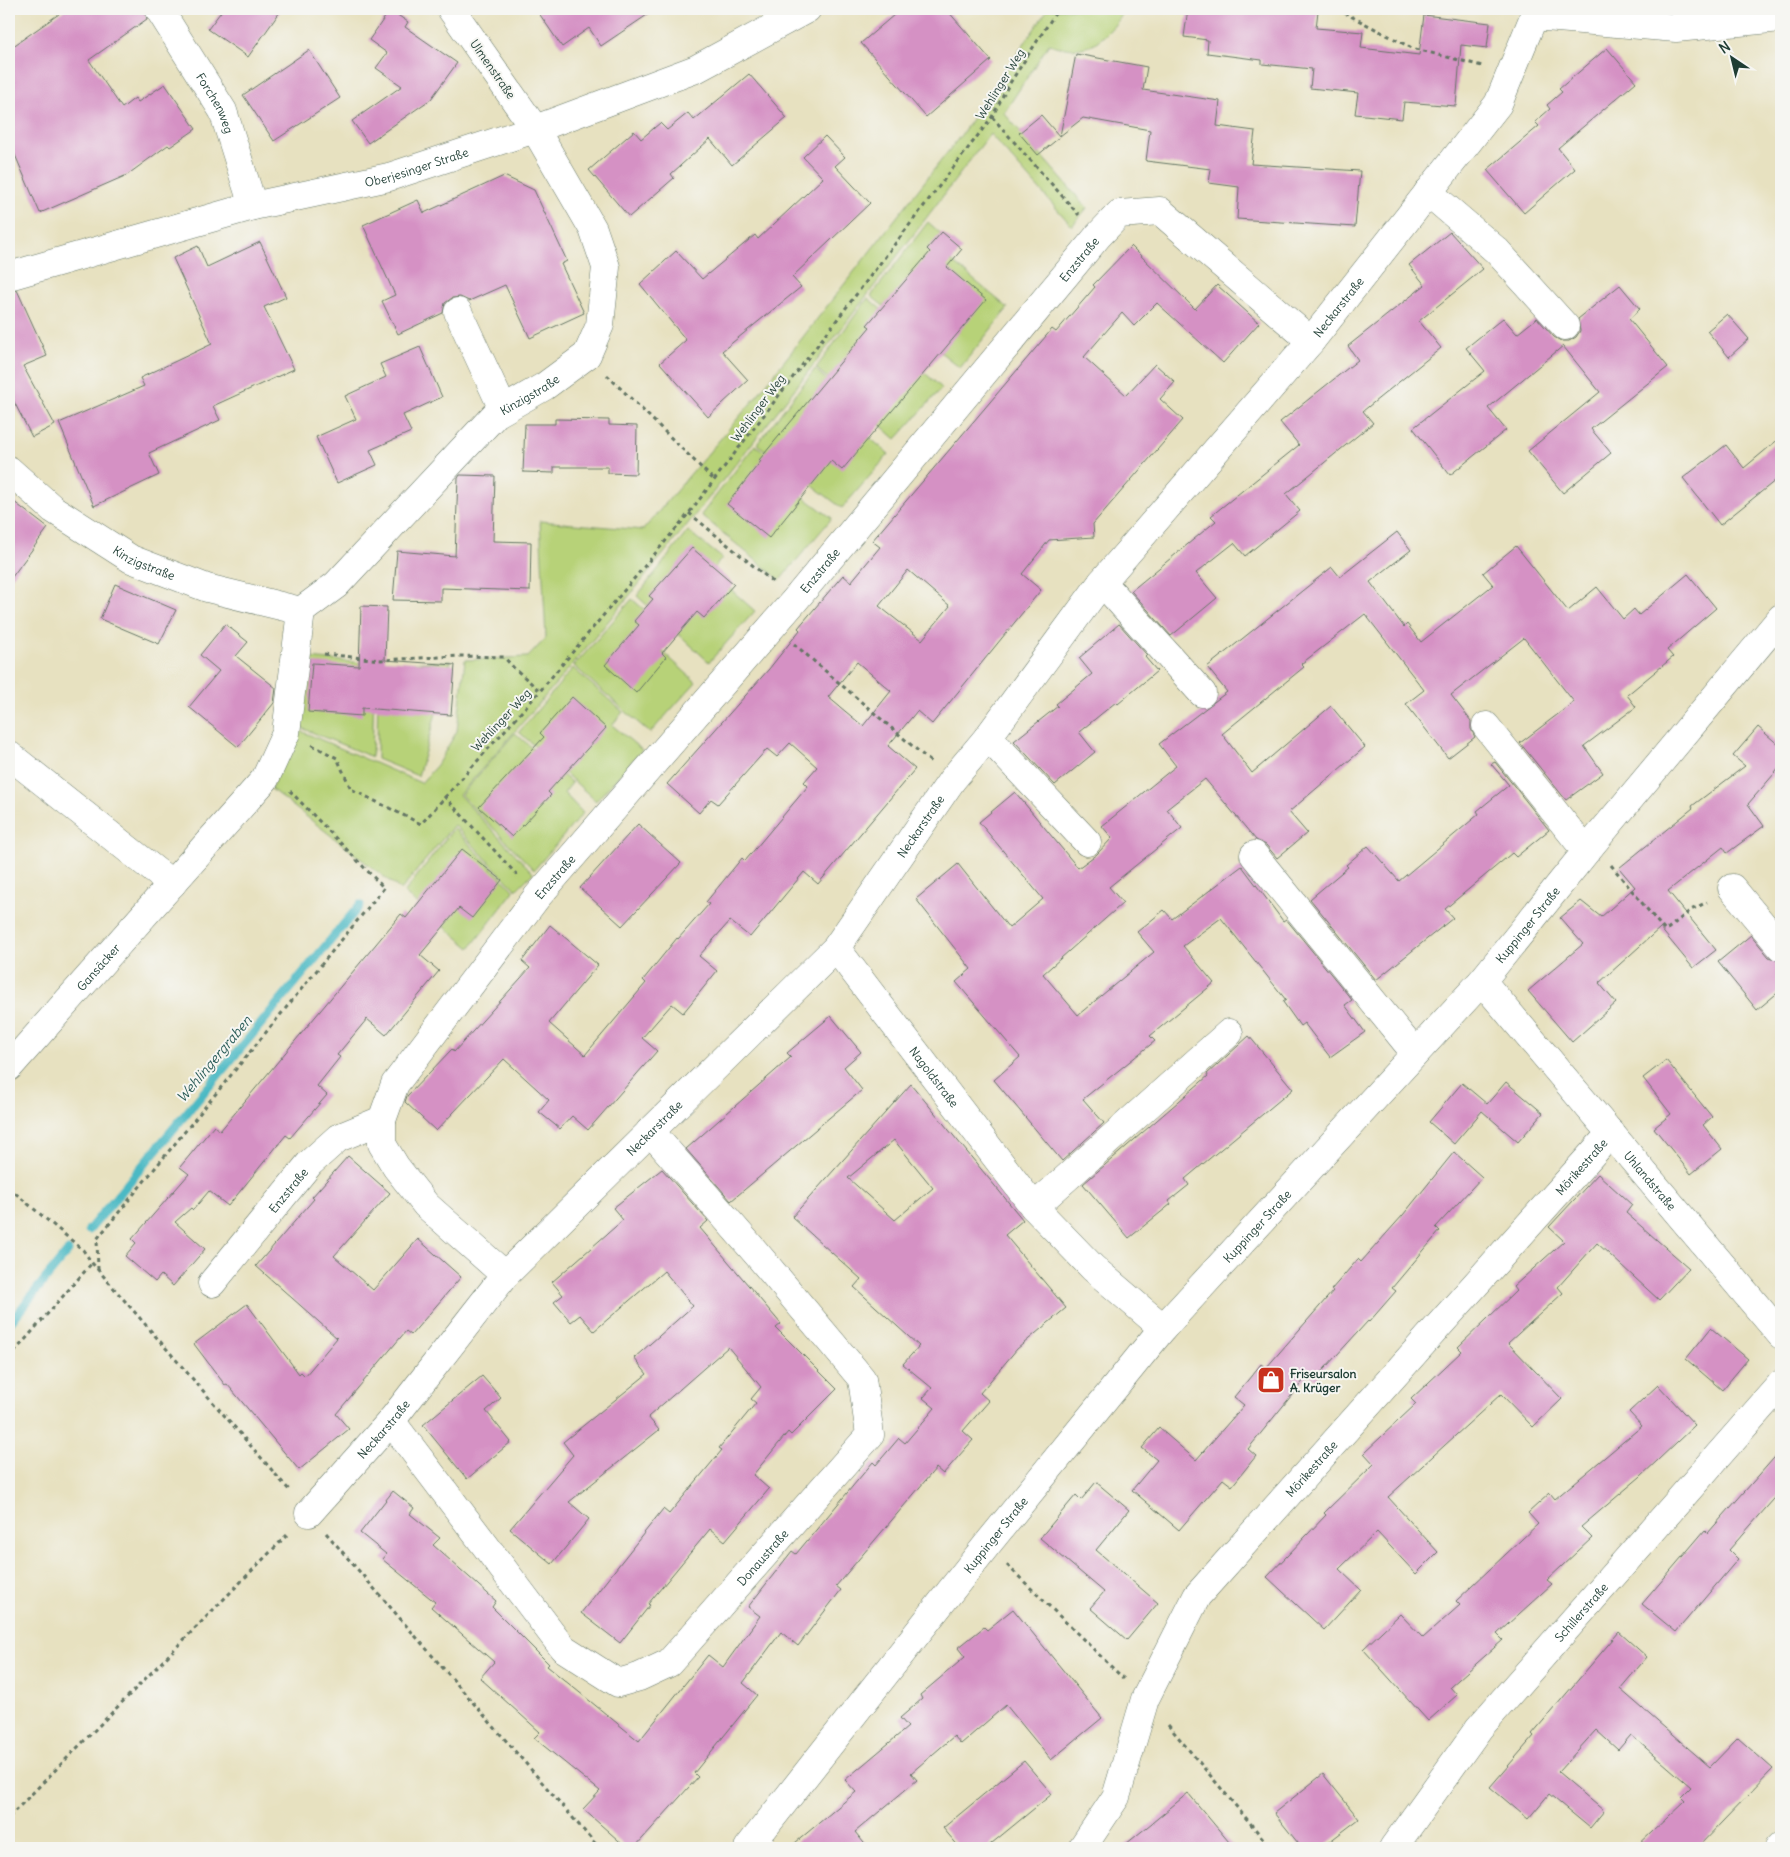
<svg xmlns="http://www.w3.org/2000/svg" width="1790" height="1857" viewBox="0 0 1790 1857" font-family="Delius,sans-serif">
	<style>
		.green { fill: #b7d278; stroke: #6b8856 }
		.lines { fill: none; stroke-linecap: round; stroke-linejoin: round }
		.stream { stroke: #4bb9c4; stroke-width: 9 }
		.building { fill: #d591c4; fill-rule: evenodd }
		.minor-casing { stroke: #657665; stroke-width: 29 }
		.path { stroke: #657665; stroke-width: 3; stroke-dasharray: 4 4; stroke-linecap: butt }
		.minor { stroke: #fff; stroke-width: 28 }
		.labels { text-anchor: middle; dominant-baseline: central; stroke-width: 4; stroke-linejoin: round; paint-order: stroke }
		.street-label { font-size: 12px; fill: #1f3d34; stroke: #f6f6f2 }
		.poi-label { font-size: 12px; font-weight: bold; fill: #1f3d34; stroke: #f6f6f2; text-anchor: start }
		.water-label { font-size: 14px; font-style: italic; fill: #2a5c58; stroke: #f6f6f2 }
	</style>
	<rect width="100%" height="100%" fill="#f6f6f2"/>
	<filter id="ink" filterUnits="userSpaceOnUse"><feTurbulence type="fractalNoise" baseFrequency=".02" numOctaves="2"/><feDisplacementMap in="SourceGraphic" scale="10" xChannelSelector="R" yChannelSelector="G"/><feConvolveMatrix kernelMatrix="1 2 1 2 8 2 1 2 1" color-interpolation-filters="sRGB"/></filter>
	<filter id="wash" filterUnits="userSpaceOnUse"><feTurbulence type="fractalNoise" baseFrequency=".0096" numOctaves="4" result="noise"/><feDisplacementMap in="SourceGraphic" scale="20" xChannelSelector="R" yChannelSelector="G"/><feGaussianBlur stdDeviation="1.12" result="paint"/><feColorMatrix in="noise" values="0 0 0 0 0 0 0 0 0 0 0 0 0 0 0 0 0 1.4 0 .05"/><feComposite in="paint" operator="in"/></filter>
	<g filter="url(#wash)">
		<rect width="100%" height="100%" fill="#e7e1c0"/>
		<g class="green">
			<path d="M 1048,9 L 1124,9 C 1122,17 1115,25 1109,31 C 1090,51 1075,52 1049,44 L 1004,113 L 1087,208 L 1072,226 L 990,134 C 818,361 648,583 459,795 L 533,873 L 516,890 L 454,825 L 401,890 L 271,789 L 296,729 L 421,783 L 437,765 L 457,731 L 465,660 L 528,657 L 546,638 L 540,521 L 643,530 L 756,397 L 961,135 Z"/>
			<polygon points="928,222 959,250 950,260 1008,308 960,368 871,296"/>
			<polygon points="868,298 900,326 888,341 942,388 896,439 816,368"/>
			<polygon points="815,369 839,392 829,404 889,454 842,508 757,444"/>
			<polygon points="755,445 785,467 779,479 832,518 780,580 701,515"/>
			<polygon points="688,531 722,558 711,572 755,611 709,662 637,596"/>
			<polygon points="632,599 664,627 652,642 696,682 650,733 574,666"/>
			<polygon points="308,658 375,664 372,757 297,726"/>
			<polygon points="451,661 418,776 377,759 378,664"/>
			<polygon points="573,668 623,712 612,725 642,750 596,801 519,732"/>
			<polygon points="515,733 572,783 564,793 583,813 534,870 461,795"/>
			<polygon points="454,828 514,891 470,948 404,893"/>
		</g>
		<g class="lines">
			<g class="stream">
				<polyline points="89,1230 360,905"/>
				<polyline points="9,1324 68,1251"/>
			</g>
		</g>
		<g id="blocks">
			<g class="building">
				<polygon points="66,9 144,9 147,19 89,60 122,108 135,98 138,102 165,84 196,129 170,147 168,145 127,175 40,213 9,141 9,49"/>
				<polygon points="223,9 282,9 248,57 208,29"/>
				<polygon points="536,9 656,9 601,46 589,28 562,47"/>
				<polygon points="901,9 946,9 991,60 926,117 861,43"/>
				<polygon points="1188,9 1298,9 1318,11 1316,28 1363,32 1361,48 1419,55 1424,15 1490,23 1487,48 1461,45 1456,106 1404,102 1402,119 1355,114 1358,93 1310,88 1312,69 1262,64 1262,60 1207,53 1208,40 1184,37"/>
				<polygon points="390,10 408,22 405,27 457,63 431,99 368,143 352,121 402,86 376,68 387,53 369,40"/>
				<polygon points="1607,48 1636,82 1558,148 1575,169 1524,213 1487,170 1539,126 1535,122 1550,109 1547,105 1562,92 1559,89"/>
				<polygon points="309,50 340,98 274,141 243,95"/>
				<polygon points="1076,54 1147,67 1143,90 1220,101 1217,126 1255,131 1251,164 1360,171 1355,227 1237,219 1239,187 1209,183 1211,169 1146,161 1150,130 1083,118 1060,136"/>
				<polygon points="749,74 787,118 732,165 710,139 671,174 674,178 629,217 589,170 634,131 641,139 660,123 667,130 688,113 694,120"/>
				<polygon points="1041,115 1060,137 1038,155 1019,133"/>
				<polygon points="825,136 845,157 835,166 870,203 792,277 801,287 722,351 748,380 708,417 660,363 686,340 640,284 676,251 702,279 755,235 758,239 823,178 803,157"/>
				<polygon points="504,176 534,190 567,261 561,264 584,313 530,338 505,285 469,301 460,297 452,298 445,303 443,313 398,334 382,301 395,295 363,225 418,200 424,213"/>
				<polygon points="942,232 962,249 947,267 986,300 842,470 831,461 769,538 727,504 761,461 759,460 870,327 867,325 930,252 927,249"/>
				<polygon points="1450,232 1483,269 1419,321 1441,348 1363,411 1373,423 1286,494 1300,511 1245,556 1234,543 1196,573 1217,598 1171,636 1131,591 1216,521 1211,516 1299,445 1280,422 1358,360 1348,346 1425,285 1409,265"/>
				<polygon points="260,242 286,297 264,307 294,369 213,406 220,420 149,453 159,475 94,506 59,423 144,386 140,378 212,344 173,258 198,246 207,267"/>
				<path d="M 1131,246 L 1195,309 L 1217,285 L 1259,323 L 1223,363 L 1157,303 L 1134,326 L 1122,313 L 1084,357 L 1126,395 L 1155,364 L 1175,382 L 1160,399 L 1183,420 L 1093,524 L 1094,537 L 1049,540 L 1022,574 L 1041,590 L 932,724 L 917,711 L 888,746 L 915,769 L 818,884 L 804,872 L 750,937 L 730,921 L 699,956 L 717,971 L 683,1013 L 672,1004 L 642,1038 L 657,1051 L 588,1130 L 572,1116 L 560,1129 L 539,1112 L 549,1100 L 504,1059 L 436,1131 L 405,1102 L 407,1096 L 452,1049 L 454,1052 L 530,968 L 522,961 L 550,925 L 598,965 L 549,1023 L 585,1055 L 646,983 L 643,980 L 677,938 L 678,939 L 709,904 L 706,902 L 742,858 L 745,861 L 808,786 L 804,782 L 817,767 L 790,743 L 777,757 L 767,749 L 718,804 L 711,799 L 699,813 L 667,784 L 769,669 L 800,630 L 798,628 L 843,575 L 851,582 L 880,547 L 872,541 L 1052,329 L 1056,332 L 1095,287 L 1093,285 ZM 908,570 L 950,606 L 922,640 L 879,606 ZM 857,662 L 891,691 L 863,726 L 828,697 Z"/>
				<polygon points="1620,285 1640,309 1629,319 1668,367 1591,429 1611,453 1563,493 1528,451 1600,392 1563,346 1488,408 1506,430 1450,475 1413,428 1485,371 1466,348 1503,318 1517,334 1537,318 1554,337 1561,341 1569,341 1576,337 1580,331 1578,319"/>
				<polygon points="17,290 47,356 23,366 55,425 32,437 9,392 9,291"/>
				<polygon points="1727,314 1749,339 1729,357 1707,331"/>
				<polygon points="420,347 442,397 403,415 411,432 370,450 377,465 337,483 316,437 356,419 345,396 386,377 380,364"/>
				<polygon points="555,419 609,420 609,425 637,426 636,474 608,473 608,467 554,467 554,473 523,472 525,424 555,424"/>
				<polygon points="1781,437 1781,476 1720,525 1683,478 1726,445 1744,468"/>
				<polygon points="460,475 495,476 493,541 531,542 530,591 441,588 441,601 393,600 397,551 455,556 458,478"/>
				<polygon points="9,498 48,528 9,581"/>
				<polygon points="1397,532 1411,550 1370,582 1404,627 1407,624 1421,642 1493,585 1483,573 1516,546 1568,611 1597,587 1623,619 1634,609 1639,615 1688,574 1716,608 1667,650 1673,657 1627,695 1636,707 1584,746 1603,773 1566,800 1520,743 1574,702 1524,638 1451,695 1471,721 1471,729 1475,737 1448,758 1406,704 1424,690 1365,614 1301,664 1304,667 1222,734 1252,773 1331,706 1365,747 1289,812 1307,833 1277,858 1266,845 1256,840 1205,779 1167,809 1182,828 1109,887 1123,903 1043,974 1078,1015 1154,952 1137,932 1164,910 1172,919 1242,866 1283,921 1286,919 1352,1000 1345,1005 1365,1032 1330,1057 1304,1023 1300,1026 1283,1002 1286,1000 1221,918 1183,946 1214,983 1150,1036 1155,1041 1083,1099 1104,1123 1062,1161 994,1080 1020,1057 956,982 971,969 916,899 958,864 1009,928 1043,899 979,822 1015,792 1078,868 1097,854 1112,838 1102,826 1176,766 1159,744 1227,692 1207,667 1332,567 1340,577"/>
				<polygon points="692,548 734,584 704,618 697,612 662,653 666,657 636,693 605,665 639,625 634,621 653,599 649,596"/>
				<polygon points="115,584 176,610 159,644 100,619"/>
				<polygon points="361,606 387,607 385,660 455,665 451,715 362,708 362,716 308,712 312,663 359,666"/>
				<polygon points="225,624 248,642 236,656 276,688 274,703 238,747 189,707 219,671 200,655"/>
				<polygon points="1119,624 1147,655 1145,657 1157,671 1118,704 1116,702 1079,732 1095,752 1055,785 1014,741 1058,706 1056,704 1092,674 1079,658"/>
				<polygon points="572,697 606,728 548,792 551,795 512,837 479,807 544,737 540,733"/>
				<polygon points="1758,727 1781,747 1781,766 1748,804 1764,826 1727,853 1723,847 1668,891 1716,950 1693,968 1660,928 1599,983 1616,1003 1572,1042 1528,991 1583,944 1560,918 1581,901 1601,917 1635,887 1619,868 1693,808 1692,806 1745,766 1733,756"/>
				<polygon points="1495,762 1549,830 1516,857 1512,853 1445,909 1453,918 1376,980 1310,899 1348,867 1346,865 1368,846 1399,881 1479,814 1477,811 1509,785 1491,764"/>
				<polygon points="638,824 681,863 622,926 580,888"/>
				<polygon points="462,849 502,880 472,918 459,908 420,955 439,971 386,1035 367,1019 337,1055 340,1057 317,1086 327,1095 290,1138 286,1135 228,1206 209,1191 193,1210 191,1208 175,1222 205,1249 173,1286 161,1275 155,1282 125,1256 136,1243 132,1239 189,1174 180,1167 214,1126 220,1131 401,914 406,918"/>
				<polygon points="1751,935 1769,957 1781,962 1781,990 1757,1010 1718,962"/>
				<polygon points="831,1016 861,1052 844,1067 862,1090 731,1201 686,1149 791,1057 787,1053"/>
				<polygon points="1249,1036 1293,1089 1185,1179 1189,1185 1169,1201 1171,1204 1129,1238 1083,1184 1208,1076 1207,1074"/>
				<polygon points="1666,1060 1712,1117 1703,1125 1722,1149 1691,1174 1654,1128 1671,1114 1643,1078"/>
				<polygon points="1506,1082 1543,1113 1518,1142 1482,1111 1454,1144 1429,1122 1462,1083 1487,1104"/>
				<path d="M 911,1084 L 1023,1220 L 1005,1235 L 1066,1308 L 1017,1349 L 980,1393 L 989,1401 L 963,1431 L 973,1440 L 943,1474 L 936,1468 L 836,1586 L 841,1590 L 798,1646 L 781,1632 L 743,1683 L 757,1695 L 694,1773 L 698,1777 L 634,1848 L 627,1848 L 583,1809 L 600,1791 L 534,1738 L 540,1732 L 480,1678 L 494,1662 L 431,1607 L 435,1602 L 382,1559 L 386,1554 L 360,1533 L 393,1491 L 414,1508 L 410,1514 L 440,1538 L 433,1545 L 496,1601 L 492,1607 L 549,1664 L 547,1666 L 639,1741 L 708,1655 L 723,1667 L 760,1616 L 748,1607 L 792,1551 L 796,1554 L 873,1462 L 876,1465 L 899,1438 L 905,1443 L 935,1408 L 923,1398 L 932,1388 L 903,1364 L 919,1346 L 854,1287 L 861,1279 L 792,1217 ZM 894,1140 L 933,1188 L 895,1220 L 848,1178 Z"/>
				<polygon points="1454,1152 1482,1177 1436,1227 1440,1231 1392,1288 1396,1291 1369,1322 1368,1321 1315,1379 1309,1374 1248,1449 1256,1456 1232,1486 1223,1479 1179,1530 1132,1490 1157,1460 1142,1448 1159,1428 1196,1460 1244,1405 1234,1397 1261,1364 1266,1368 1333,1291 1331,1290 1358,1259 1361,1262 1403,1215"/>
				<polygon points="348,1156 390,1193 334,1256 373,1290 418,1239 461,1277 411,1335 406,1331 336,1414 349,1429 299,1470 227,1384 225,1385 194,1344 247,1304 299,1374 301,1372 305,1376 337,1338 256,1266 314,1199 312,1197"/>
				<polygon points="662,1169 708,1221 700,1228 781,1324 776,1328 837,1389 791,1435 788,1432 753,1475 769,1489 725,1541 710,1529 648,1604 650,1605 620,1643 581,1613 663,1509 669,1514 722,1450 719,1448 756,1403 751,1399 761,1387 728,1347 648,1417 659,1430 569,1502 589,1519 552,1564 510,1529 573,1455 563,1442 647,1374 634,1358 693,1306 664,1271 594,1331 580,1315 571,1322 554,1302 563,1295 552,1282 623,1220 613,1208"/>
				<polygon points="1598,1174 1632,1205 1626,1213 1689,1268 1659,1300 1597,1243 1558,1287 1563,1293 1508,1343 1562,1399 1533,1427 1501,1394 1388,1497 1438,1552 1416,1574 1377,1532 1339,1569 1361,1590 1324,1630 1267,1577 1326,1515 1324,1513 1374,1464 1364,1453 1416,1404 1411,1399 1462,1351 1458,1347 1516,1291 1513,1287 1564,1241 1549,1227"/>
				<polygon points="1711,1328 1748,1359 1722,1390 1686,1359"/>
				<polygon points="482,1376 501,1398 486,1411 511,1442 467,1479 423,1425"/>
				<polygon points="1658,1385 1695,1425 1640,1477 1581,1527 1592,1538 1547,1580 1552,1584 1497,1634 1503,1640 1450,1687 1457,1695 1428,1721 1363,1649 1400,1614 1423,1638 1460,1605 1456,1601 1538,1524 1528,1513 1550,1493 1555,1499 1642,1426 1629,1412"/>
				<polygon points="1781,1450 1781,1491 1729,1550 1738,1559 1676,1632 1642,1604 1705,1530 1708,1533"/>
				<polygon points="1096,1482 1129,1510 1096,1550 1158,1603 1127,1640 1090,1608 1104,1592 1040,1538 1076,1495 1081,1500"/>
				<polygon points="1013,1609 1102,1718 1051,1760 1006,1705 961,1744 954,1736 911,1773 917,1780 855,1832 868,1848 789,1848 856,1792 845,1780 908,1727 900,1718 922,1699 920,1695 965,1657 958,1648 984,1627 987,1630"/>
				<polygon points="1619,1632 1647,1657 1620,1689 1710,1767 1738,1738 1773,1769 1697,1848 1635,1848 1685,1801 1681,1797 1691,1787 1631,1735 1618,1750 1596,1730 1558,1772 1604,1811 1590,1828 1549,1794 1528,1819 1490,1787 1534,1736 1532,1734"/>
				<polygon points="1024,1761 1052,1794 986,1848 960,1848 943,1828"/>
				<polygon points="1323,1774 1359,1819 1321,1848 1302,1848 1274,1813"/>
				<polygon points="1188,1793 1234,1848 1121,1848 1152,1823"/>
			</g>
		</g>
	</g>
	<g filter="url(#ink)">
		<use href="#blocks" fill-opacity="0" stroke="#657665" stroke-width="1"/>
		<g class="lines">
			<defs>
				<g id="minor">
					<path id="s1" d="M 159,9 L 223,111 L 253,206"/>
					<polyline points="1534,16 1676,28 1781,18"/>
					<polyline points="1428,192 1497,251 1565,326"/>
					<path id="s2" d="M 9,276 L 253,206 L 389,177 L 535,129 L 696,69 L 807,9"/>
					<polyline points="458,312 503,409"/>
					<path id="s3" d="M 9,470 L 53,509 L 131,559 L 207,588 L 301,611 L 336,585 L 496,414 L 545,386 L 587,355 L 600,325 L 606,267 L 593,229 L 535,129 L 451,9"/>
					<polyline points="1102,582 1202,693"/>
					<polyline points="1486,726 1586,851"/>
					<polyline points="988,737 1087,842"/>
					<polyline points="9,755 172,884"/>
					<polyline points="1254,855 1415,1053"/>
					<polyline points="1732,888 1781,947"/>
					<path id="s4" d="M 836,948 L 1034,1207 L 1093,1268 L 1163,1328"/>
					<path id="s5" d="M 1482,981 L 1781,1335"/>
					<path id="s6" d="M 9,1067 L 265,779 L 286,733 L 301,611"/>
					<polyline points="1034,1207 1229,1033"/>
					<path id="s7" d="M 505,1275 L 426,1205 L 396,1167 L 382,1144 L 382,1120 L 395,1084 L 537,897 L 795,600 L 1098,236 L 1119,214 L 1160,211 L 1311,341"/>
					<path id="s8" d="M 212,1283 L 310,1163 L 338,1138 L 382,1120"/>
					<path id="s9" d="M 391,1421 L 563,1648 L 618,1683 L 639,1677 L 669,1663 L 870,1435 L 862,1379 L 757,1254 L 650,1131"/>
					<path id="s10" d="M 309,1513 L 391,1421 L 505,1275 L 836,948 L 952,780 L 988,737 L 1102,582 L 1311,341 L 1498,104 L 1534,16 L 1533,9"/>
					<path id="s11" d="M 748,1848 L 986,1546 L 1163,1328 L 1482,981 L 1593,843 L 1781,618"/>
					<path id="s12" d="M 1082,1848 L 1116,1797 L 1145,1699 L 1197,1596 L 1611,1133"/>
					<path id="s13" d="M 1393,1848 L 1479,1728 L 1781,1384"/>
					<polyline points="1778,1848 1781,1845"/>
				</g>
			</defs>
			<use href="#minor" class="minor-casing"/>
			<g class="path">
				<polyline points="1337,9 1412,48 1482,66"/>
				<polyline points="992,117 1079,215"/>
				<polyline points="607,375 714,480"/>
				<polyline points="689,513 773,582"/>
				<polyline points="794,644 931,762"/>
				<polyline points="324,654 381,660 459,656 504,657 513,667 540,691"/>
				<polyline points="312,745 337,758 351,789 421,824 540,691 689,513 992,117 1008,86 1058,9"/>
				<polyline points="444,796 518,876"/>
				<polyline points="1611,865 1665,931 1691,910 1707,902"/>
				<polyline points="9,1188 83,1250 92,1263 290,1491"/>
				<polyline points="98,1270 97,1239 384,888 290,791"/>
				<polyline points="9,1358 92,1263"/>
				<polyline points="326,1533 599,1848"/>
				<polyline points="1007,1565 1124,1679"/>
				<polyline points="1168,1725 1271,1848"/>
				<polyline points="9,1817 289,1533"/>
			</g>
			<use href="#minor" class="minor"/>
		</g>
	</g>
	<defs>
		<symbol id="shop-square" viewBox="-11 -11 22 22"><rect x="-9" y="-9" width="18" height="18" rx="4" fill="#c8321e" stroke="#f6f6f2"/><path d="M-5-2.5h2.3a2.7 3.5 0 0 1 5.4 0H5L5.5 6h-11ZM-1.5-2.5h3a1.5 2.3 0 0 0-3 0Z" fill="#fff"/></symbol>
	</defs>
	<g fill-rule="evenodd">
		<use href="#shop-square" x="1255" y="1364" width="32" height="32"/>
	</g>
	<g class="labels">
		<g class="street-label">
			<text transform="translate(493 69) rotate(55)">Ulmenstraße</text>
			<text transform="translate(1000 84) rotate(-58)">Wehlinger Weg</text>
			<text stroke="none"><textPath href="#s1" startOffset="110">Forchenweg</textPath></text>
			<text stroke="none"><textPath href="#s2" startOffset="422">Oberjesinger Straße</textPath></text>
			<text stroke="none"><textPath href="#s7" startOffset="1315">Enzstraße</textPath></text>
			<text stroke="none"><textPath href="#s10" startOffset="1589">Neckarstraße</textPath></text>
			<text stroke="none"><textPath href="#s3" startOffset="646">Kinzigstraße</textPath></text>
			<text transform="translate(758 408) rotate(-53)">Wehlinger Weg</text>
			<text stroke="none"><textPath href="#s3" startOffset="165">Kinzigstraße</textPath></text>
			<text stroke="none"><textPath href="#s7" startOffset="910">Enzstraße</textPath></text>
			<text transform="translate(501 720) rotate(-47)">Wehlinger Weg</text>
			<text stroke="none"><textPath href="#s10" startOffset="922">Neckarstraße</textPath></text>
			<text stroke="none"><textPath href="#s7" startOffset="505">Enzstraße</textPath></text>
			<text stroke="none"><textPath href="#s11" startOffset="1209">Kuppinger Straße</textPath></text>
			<text stroke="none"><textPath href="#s6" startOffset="134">Gansäcker</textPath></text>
			<text stroke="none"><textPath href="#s4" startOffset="162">Nagoldstraße</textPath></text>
			<text stroke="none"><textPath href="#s10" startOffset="518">Neckarstraße</textPath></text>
			<text stroke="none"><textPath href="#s12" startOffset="855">Mörikestraße</textPath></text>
			<text stroke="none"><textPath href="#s5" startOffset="261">Uhlandstraße</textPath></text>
			<text stroke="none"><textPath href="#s8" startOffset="120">Enzstraße</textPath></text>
			<text stroke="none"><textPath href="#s11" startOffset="804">Kuppinger Straße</textPath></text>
			<text stroke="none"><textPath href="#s10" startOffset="112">Neckarstraße</textPath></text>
			<text stroke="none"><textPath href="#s12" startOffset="450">Mörikestraße</textPath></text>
			<text stroke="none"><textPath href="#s11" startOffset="399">Kuppinger Straße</textPath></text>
			<text stroke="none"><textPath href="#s9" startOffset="546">Donaustraße</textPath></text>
			<text stroke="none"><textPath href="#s13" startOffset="302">Schillerstraße</textPath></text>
		</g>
		<g class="poi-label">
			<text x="1290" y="1373">Friseursalon<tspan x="1290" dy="14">A. Krüger</tspan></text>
		</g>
		<g class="water-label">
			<text transform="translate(214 1059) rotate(-50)">Wehlingergraben</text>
		</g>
	</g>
	<rect width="1790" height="1857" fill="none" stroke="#f6f6f2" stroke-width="30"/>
	<g transform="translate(1732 58) rotate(325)" stroke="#f6f6f2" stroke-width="4" paint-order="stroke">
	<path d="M0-4L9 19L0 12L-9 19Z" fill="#1f3d34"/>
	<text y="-8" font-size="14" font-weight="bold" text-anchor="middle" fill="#1f3d34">N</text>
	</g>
</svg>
